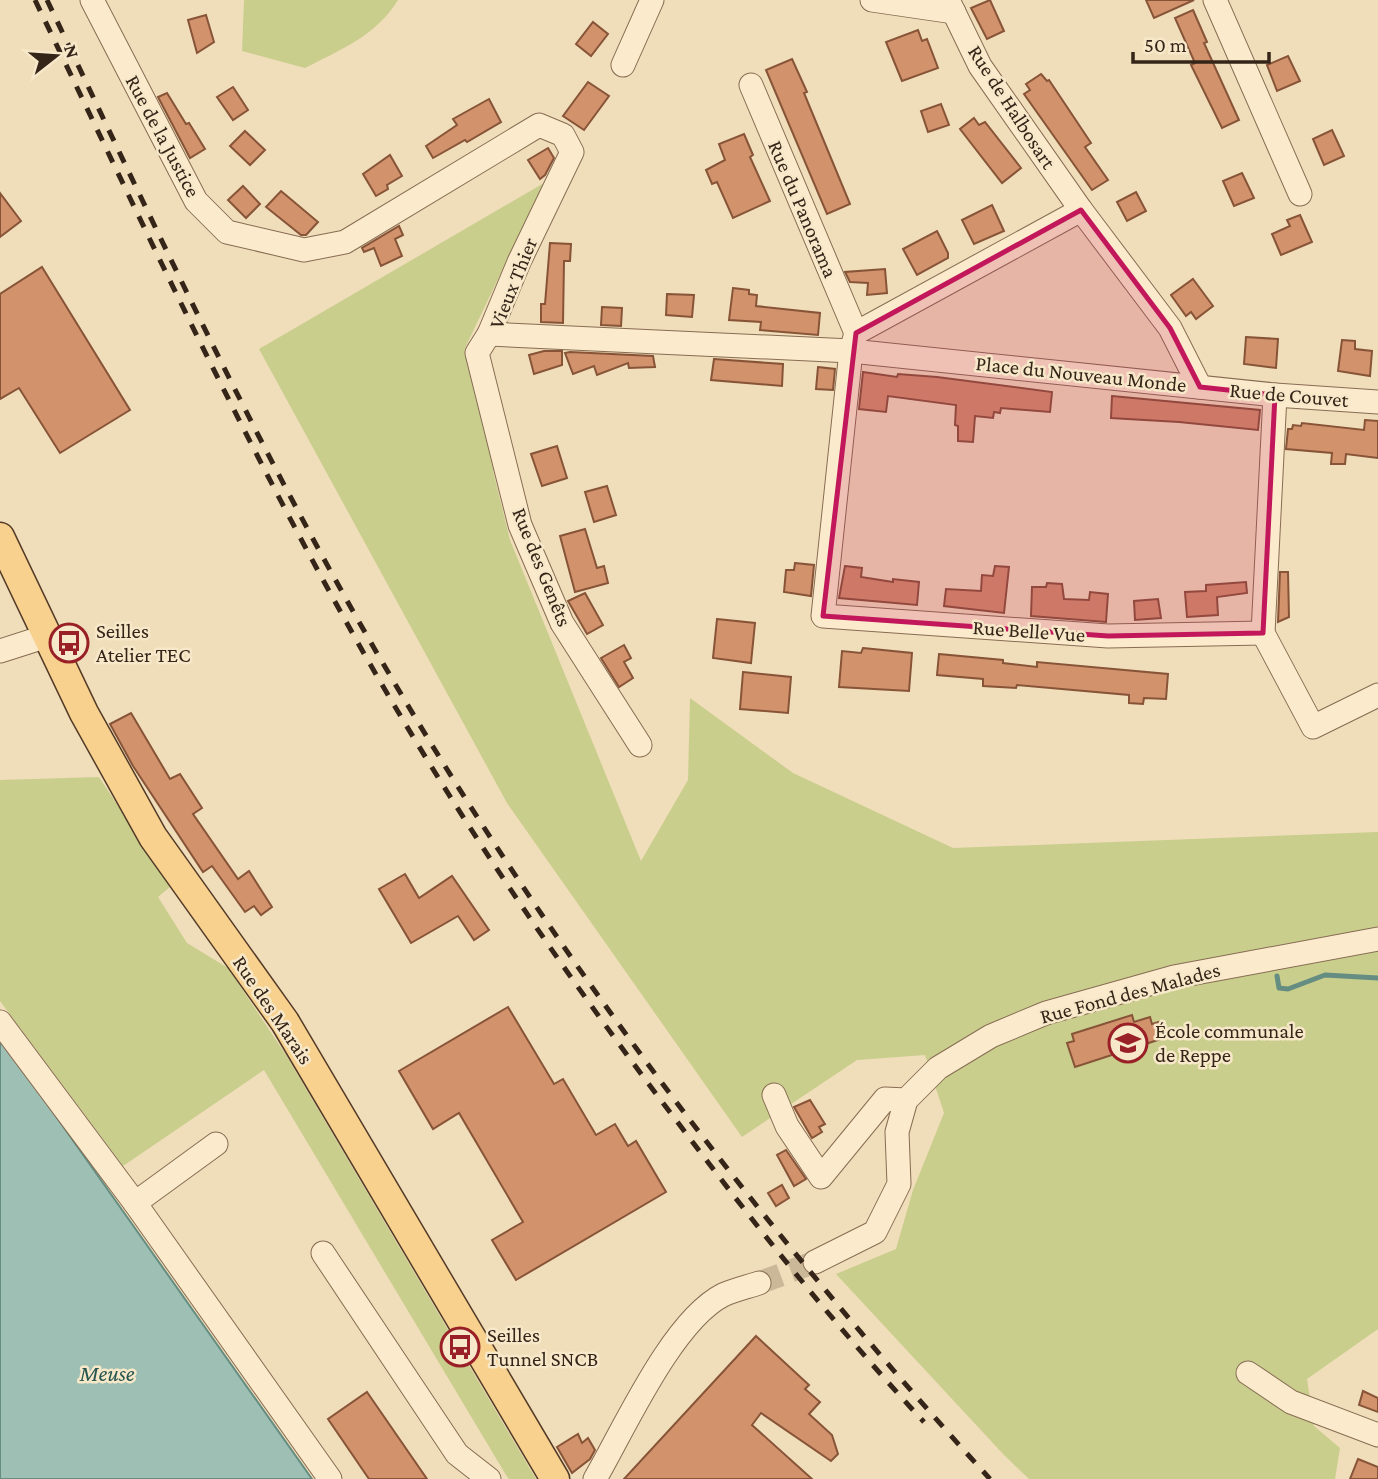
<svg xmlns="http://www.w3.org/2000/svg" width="1378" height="1479" viewBox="0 0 1378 1479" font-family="'Crimson Pro',serif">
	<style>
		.green { fill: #c9ce8d }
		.water { fill: #9ec0b4; stroke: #668d82; stroke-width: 2 }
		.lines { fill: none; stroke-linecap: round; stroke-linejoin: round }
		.stream { stroke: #668d82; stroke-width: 5 }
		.building { fill: #d1926c; stroke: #875438; stroke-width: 2 }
		.minor-tunnel { stroke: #cbb899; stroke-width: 23; stroke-dasharray: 23 11; stroke-linecap: butt }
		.minor-casing { stroke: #876c53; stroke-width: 25 }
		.major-casing { stroke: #543b28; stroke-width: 31 }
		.minor { stroke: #fbebcc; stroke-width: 23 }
		.major { stroke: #f7d18d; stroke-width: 28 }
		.rail { stroke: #352519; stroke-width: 5; stroke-dasharray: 12 12; stroke-linecap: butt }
		.marked { fill: #c2185b; fill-opacity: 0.2; stroke: #c2185b; stroke-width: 5; stroke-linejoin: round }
		.labels { text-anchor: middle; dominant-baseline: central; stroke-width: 5; stroke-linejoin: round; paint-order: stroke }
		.street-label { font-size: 21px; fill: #352519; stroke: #f7e8c9 }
		.poi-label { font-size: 21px; fill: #352519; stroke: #f7e8c9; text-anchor: start }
		.water-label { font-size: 23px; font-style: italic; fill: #275651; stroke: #f7e8c9 }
	</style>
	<rect width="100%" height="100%" fill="#f0ddb9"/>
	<g class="green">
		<path d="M 244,0 L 398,0 C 377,35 340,50 305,68 L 242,51 Z"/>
		<polygon points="544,183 465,348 499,468 493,471 510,540 641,861 688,780 690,698 793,773 953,848 1378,832 1378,1329 1307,1379 1314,1426 1340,1448 1335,1479 1029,1479 1004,1455 836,1274 896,1249 913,1190 944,1113 925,1055 857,1060 742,1137 507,803 259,349"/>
		<polygon points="99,777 171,886 158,897 187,943 228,968 286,1055 536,1479 509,1479 506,1475 264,1070 123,1166 0,1001 0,780"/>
	</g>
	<polygon class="water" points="0,1037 312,1479 0,1479"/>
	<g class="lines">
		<polyline class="stream" points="1277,976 1279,988 1288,989 1325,975 1378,978"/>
	</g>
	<g class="building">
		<polygon points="990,0 1004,31 987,39 971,8"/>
		<polygon points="1146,0 1194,0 1154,18"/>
		<polygon points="1193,10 1207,42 1204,43 1239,120 1222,128 1191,65 1195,63 1175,18"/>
		<polygon points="206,15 214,42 197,53 188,20"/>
		<polygon points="593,22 608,34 591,56 576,44"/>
		<polygon points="918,30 922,41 927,39 938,68 902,81 886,42"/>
		<polygon points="1288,56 1300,81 1277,91 1267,65"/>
		<polygon points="792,59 807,92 804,93 850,204 827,214 766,70"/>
		<polygon points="1041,74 1047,81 1049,80 1091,143 1085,147 1108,180 1092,190 1024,94 1030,90 1026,84"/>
		<polygon points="588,82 609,96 584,130 563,116"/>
		<polygon points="233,87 248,110 233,120 217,97"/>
		<polygon points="167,93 186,124 189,123 205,149 190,158 158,97"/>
		<polygon points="489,99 501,122 467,142 465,140 433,158 426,146 457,125 453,119"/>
		<polygon points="941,104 949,125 928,132 921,111"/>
		<polygon points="974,118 979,125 985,122 1021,168 1002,183 960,129"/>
		<polygon points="1332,130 1344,156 1324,165 1313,139"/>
		<polygon points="245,131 265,150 250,165 230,146"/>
		<polygon points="744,134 753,155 750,157 770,201 733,218 717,182 712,184 706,170 725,160 719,144"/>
		<polygon points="548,148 554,158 545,175 540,179 528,160"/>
		<polygon points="390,155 402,176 387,185 388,189 376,196 363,174"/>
		<polygon points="1242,173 1254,198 1234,206 1223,181"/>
		<polygon points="243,186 260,204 246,218 228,200"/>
		<polygon points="281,191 318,222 306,235 301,235 266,207"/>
		<polygon points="1136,192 1146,211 1127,221 1117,202"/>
		<polygon points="0,193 21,221 0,237"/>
		<polygon points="992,205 1004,231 974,244 962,220"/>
		<polygon points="1300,215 1312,242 1281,255 1272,234 1290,226 1287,220"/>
		<polygon points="399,226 403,235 395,239 402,256 381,266 374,248 364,252 362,248"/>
		<polygon points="937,231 948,253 948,258 917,275 903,249"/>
		<polygon points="550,243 571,244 570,261 564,261 563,323 541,322 541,304 545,304"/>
		<polygon points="42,267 130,410 60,453 19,388 0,399 0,294"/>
		<polygon points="885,269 887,293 867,295 868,283 850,282 845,272"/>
		<polygon points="1193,279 1213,306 1196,319 1191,312 1186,316 1171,295"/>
		<polygon points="733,288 749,290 749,294 757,295 756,306 820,313 818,335 760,330 761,322 729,320"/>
		<polygon points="667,294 694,295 692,317 666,315"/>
		<polygon points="602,307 622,308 621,326 601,325"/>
		<polygon points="1246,337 1278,339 1276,368 1244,364"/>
		<polygon points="1342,340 1355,341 1355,349 1372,351 1370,376 1338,371"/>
		<polygon points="544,351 562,351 562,365 534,374 529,355"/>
		<polygon points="570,352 653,356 655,367 629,368 628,363 597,375 594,366 573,374 565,353"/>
		<polygon points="714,359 783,364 782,386 711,380"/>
		<polygon points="818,367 835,369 833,390 816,389"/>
		<polygon points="863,372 897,377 898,374 937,377 1052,392 1050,412 1001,408 1000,413 994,412 993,418 975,416 973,442 958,441 958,426 955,425 956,405 888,396 886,412 859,409"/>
		<polygon points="1112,396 1260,410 1258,430 1179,422 1111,418"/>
		<polygon points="1365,420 1378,421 1378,458 1346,454 1345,464 1331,464 1332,453 1286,449 1288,429 1292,429 1293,425 1301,426 1302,423 1364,430"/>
		<polygon points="557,446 567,478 542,486 531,454"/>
		<polygon points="607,486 616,515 594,522 585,492"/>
		<polygon points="585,529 597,568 604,566 608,583 575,592 560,536"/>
		<polygon points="795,563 814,565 811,596 784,592 786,570 794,570"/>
		<polygon points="845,566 862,568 861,577 893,582 893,579 919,582 917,605 839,598"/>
		<polygon points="995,566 1009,567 1004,613 944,606 946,589 981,591 982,575 993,576"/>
		<polygon points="1280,572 1288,572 1289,617 1278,622"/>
		<polygon points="1246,582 1247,593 1217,597 1218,615 1187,617 1185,592 1206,591 1206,585"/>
		<polygon points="1047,583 1062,584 1064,599 1089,600 1090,592 1108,594 1106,622 1031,616 1032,587 1046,587"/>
		<polygon points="585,593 603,625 587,634 568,601"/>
		<polygon points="1158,599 1161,618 1135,620 1134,601"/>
		<polygon points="717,619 755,623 751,663 713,658"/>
		<polygon points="624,645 631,658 624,662 633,678 619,687 601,658"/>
		<polygon points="863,648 912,653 909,691 839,687 842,651 861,653"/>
		<polygon points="939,654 1003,660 1003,663 1037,667 1037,662 1168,674 1166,699 1144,698 1143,704 1129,703 1129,695 1017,685 1016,688 983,686 983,679 937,675"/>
		<polygon points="743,672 791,677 788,713 740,709"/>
		<polygon points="131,713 170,779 180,774 202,808 193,814 238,879 249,871 272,907 261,915 254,906 245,912 212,866 203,872 133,766 110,724"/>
		<polygon points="405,874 419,898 452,876 489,930 474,940 458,916 411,943 379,889"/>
		<polygon points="508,1007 554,1084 563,1079 596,1135 615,1124 628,1146 636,1141 666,1192 516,1280 492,1240 523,1222 459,1113 433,1129 399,1071"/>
		<polygon points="1132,1015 1134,1022 1150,1017 1152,1024 1162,1021 1167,1037 1075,1067 1067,1043 1074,1041 1072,1034"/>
		<polygon points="810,1100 825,1124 819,1127 822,1132 812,1138 794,1107"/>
		<polygon points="786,1150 806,1179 794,1186 777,1155"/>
		<polygon points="782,1185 789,1198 776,1206 768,1193"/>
		<polygon points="756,1336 809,1385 805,1389 820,1402 809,1414 832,1435 838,1454 831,1461 761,1413 752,1425 812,1479 624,1479"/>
		<polygon points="1363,1391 1378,1398 1378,1412 1359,1405"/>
		<polygon points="367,1392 427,1479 369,1479 328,1419"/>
		<polygon points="578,1434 582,1443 588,1438 595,1450 590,1459 572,1473 557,1447"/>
		<polygon points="1358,1459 1378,1467 1378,1479 1350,1479"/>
	</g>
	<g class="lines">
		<polyline class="minor-tunnel" points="759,1283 815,1262"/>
		<defs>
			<g id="minor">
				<polyline points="92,0 196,201 227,232 304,250 345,242 539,125 563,135 572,152 519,262 489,334 477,353 520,525 562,623 640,745"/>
				<polyline points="872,0 954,12"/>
				<polyline points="948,0 980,66 1081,210 1170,328 1200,387"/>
				<polyline points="1215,0 1300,194"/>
				<polyline points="623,65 652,0"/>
				<polyline points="751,85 856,333"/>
				<polyline points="1081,210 856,333 851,351 823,616 1108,636 1263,633 1275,395"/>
				<polyline points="489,334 851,351 1275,395 1378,402"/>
				<polyline points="1263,633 1313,727 1378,695"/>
				<polyline points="0,651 47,636"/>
				<polyline points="0,1022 135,1203 330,1479"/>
				<polyline points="774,1095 787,1126 821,1177 885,1099 906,1100"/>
				<polyline points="135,1203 216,1144"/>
				<polyline points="323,1253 457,1454 489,1479"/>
				<polyline points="815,1262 875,1232 899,1184 897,1132 906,1100 938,1068 991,1036 1046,1013 1174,977 1378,939"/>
				<polyline points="1248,1373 1291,1402 1378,1435"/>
				<path d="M 595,1479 C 624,1429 672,1321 723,1295 C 734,1290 747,1287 759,1283"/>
			</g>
			<polyline id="major" points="0,537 84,713 153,837 285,1022 555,1479"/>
		</defs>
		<use href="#minor" class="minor-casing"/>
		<use href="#major" class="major-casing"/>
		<use href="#minor" class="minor"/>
		<use href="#major" class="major"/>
		<g class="rail">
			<path d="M 35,0 C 139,216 240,434 358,643 C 454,812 564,974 682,1128 C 758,1229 838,1329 924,1422"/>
			<path d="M 47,0 C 150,216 250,433 370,641 C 544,943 755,1221 990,1479"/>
		</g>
	</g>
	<path class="marked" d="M 1081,210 L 1170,328 L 1200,387 L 1275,395 L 1263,633 L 1108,636 L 823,616 L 856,333 Z"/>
	<defs>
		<symbol id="bus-ring" viewBox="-11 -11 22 22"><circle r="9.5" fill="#f7e8c9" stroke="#992026" stroke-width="1.5"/><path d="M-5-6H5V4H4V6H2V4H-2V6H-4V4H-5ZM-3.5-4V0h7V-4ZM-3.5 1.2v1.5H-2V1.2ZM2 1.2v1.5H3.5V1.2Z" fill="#992026"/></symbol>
		<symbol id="school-ring" viewBox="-11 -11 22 22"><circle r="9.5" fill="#f7e8c9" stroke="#992026" stroke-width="1.5"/><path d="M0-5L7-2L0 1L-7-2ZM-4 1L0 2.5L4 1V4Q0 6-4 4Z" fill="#992026"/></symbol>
	</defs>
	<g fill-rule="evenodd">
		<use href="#bus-ring" x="47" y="621" width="44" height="44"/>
		<use href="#school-ring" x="1106" y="1021" width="44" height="44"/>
		<use href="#bus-ring" x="438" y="1325" width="44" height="44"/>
	</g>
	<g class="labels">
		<g class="street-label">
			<text transform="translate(1012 107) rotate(57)">Rue de Halbosart</text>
			<text transform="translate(163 136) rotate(62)">Rue de la Justice</text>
			<text transform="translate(803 209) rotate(67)">Rue du Panorama</text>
			<text transform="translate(513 283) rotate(-68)">Vieux Thier</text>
			<text transform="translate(1081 374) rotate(6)">Place du Nouveau Monde</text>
			<text transform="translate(1289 395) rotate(5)">Rue de Couvet</text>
			<text transform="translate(542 567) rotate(68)">Rue des Genêts</text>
			<text transform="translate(1029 631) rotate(4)">Rue Belle Vue</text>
			<text transform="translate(1130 993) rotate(-15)">Rue Fond des Malades</text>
			<text transform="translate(273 1010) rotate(56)">Rue des Marais</text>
		</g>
		<g class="poi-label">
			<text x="96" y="631">Seilles<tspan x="96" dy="24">Atelier TEC</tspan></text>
			<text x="1155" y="1031">École communale<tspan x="1155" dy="24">de Reppe</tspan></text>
			<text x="487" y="1335">Seilles<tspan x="487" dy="24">Tunnel SNCB</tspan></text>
		</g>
		<g class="water-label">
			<text x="107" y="1373">Meuse</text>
		</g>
	</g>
	<g transform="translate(56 56) rotate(73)" stroke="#f7e8c9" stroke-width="5" paint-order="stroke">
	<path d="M0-5L12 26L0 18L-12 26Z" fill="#352519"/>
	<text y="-10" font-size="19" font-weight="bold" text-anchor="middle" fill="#352519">N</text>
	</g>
	<path d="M1133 52v10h136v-10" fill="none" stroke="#352519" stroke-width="3.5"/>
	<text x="1144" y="52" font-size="21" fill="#352519" stroke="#f7e8c9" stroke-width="5" paint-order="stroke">50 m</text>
</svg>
